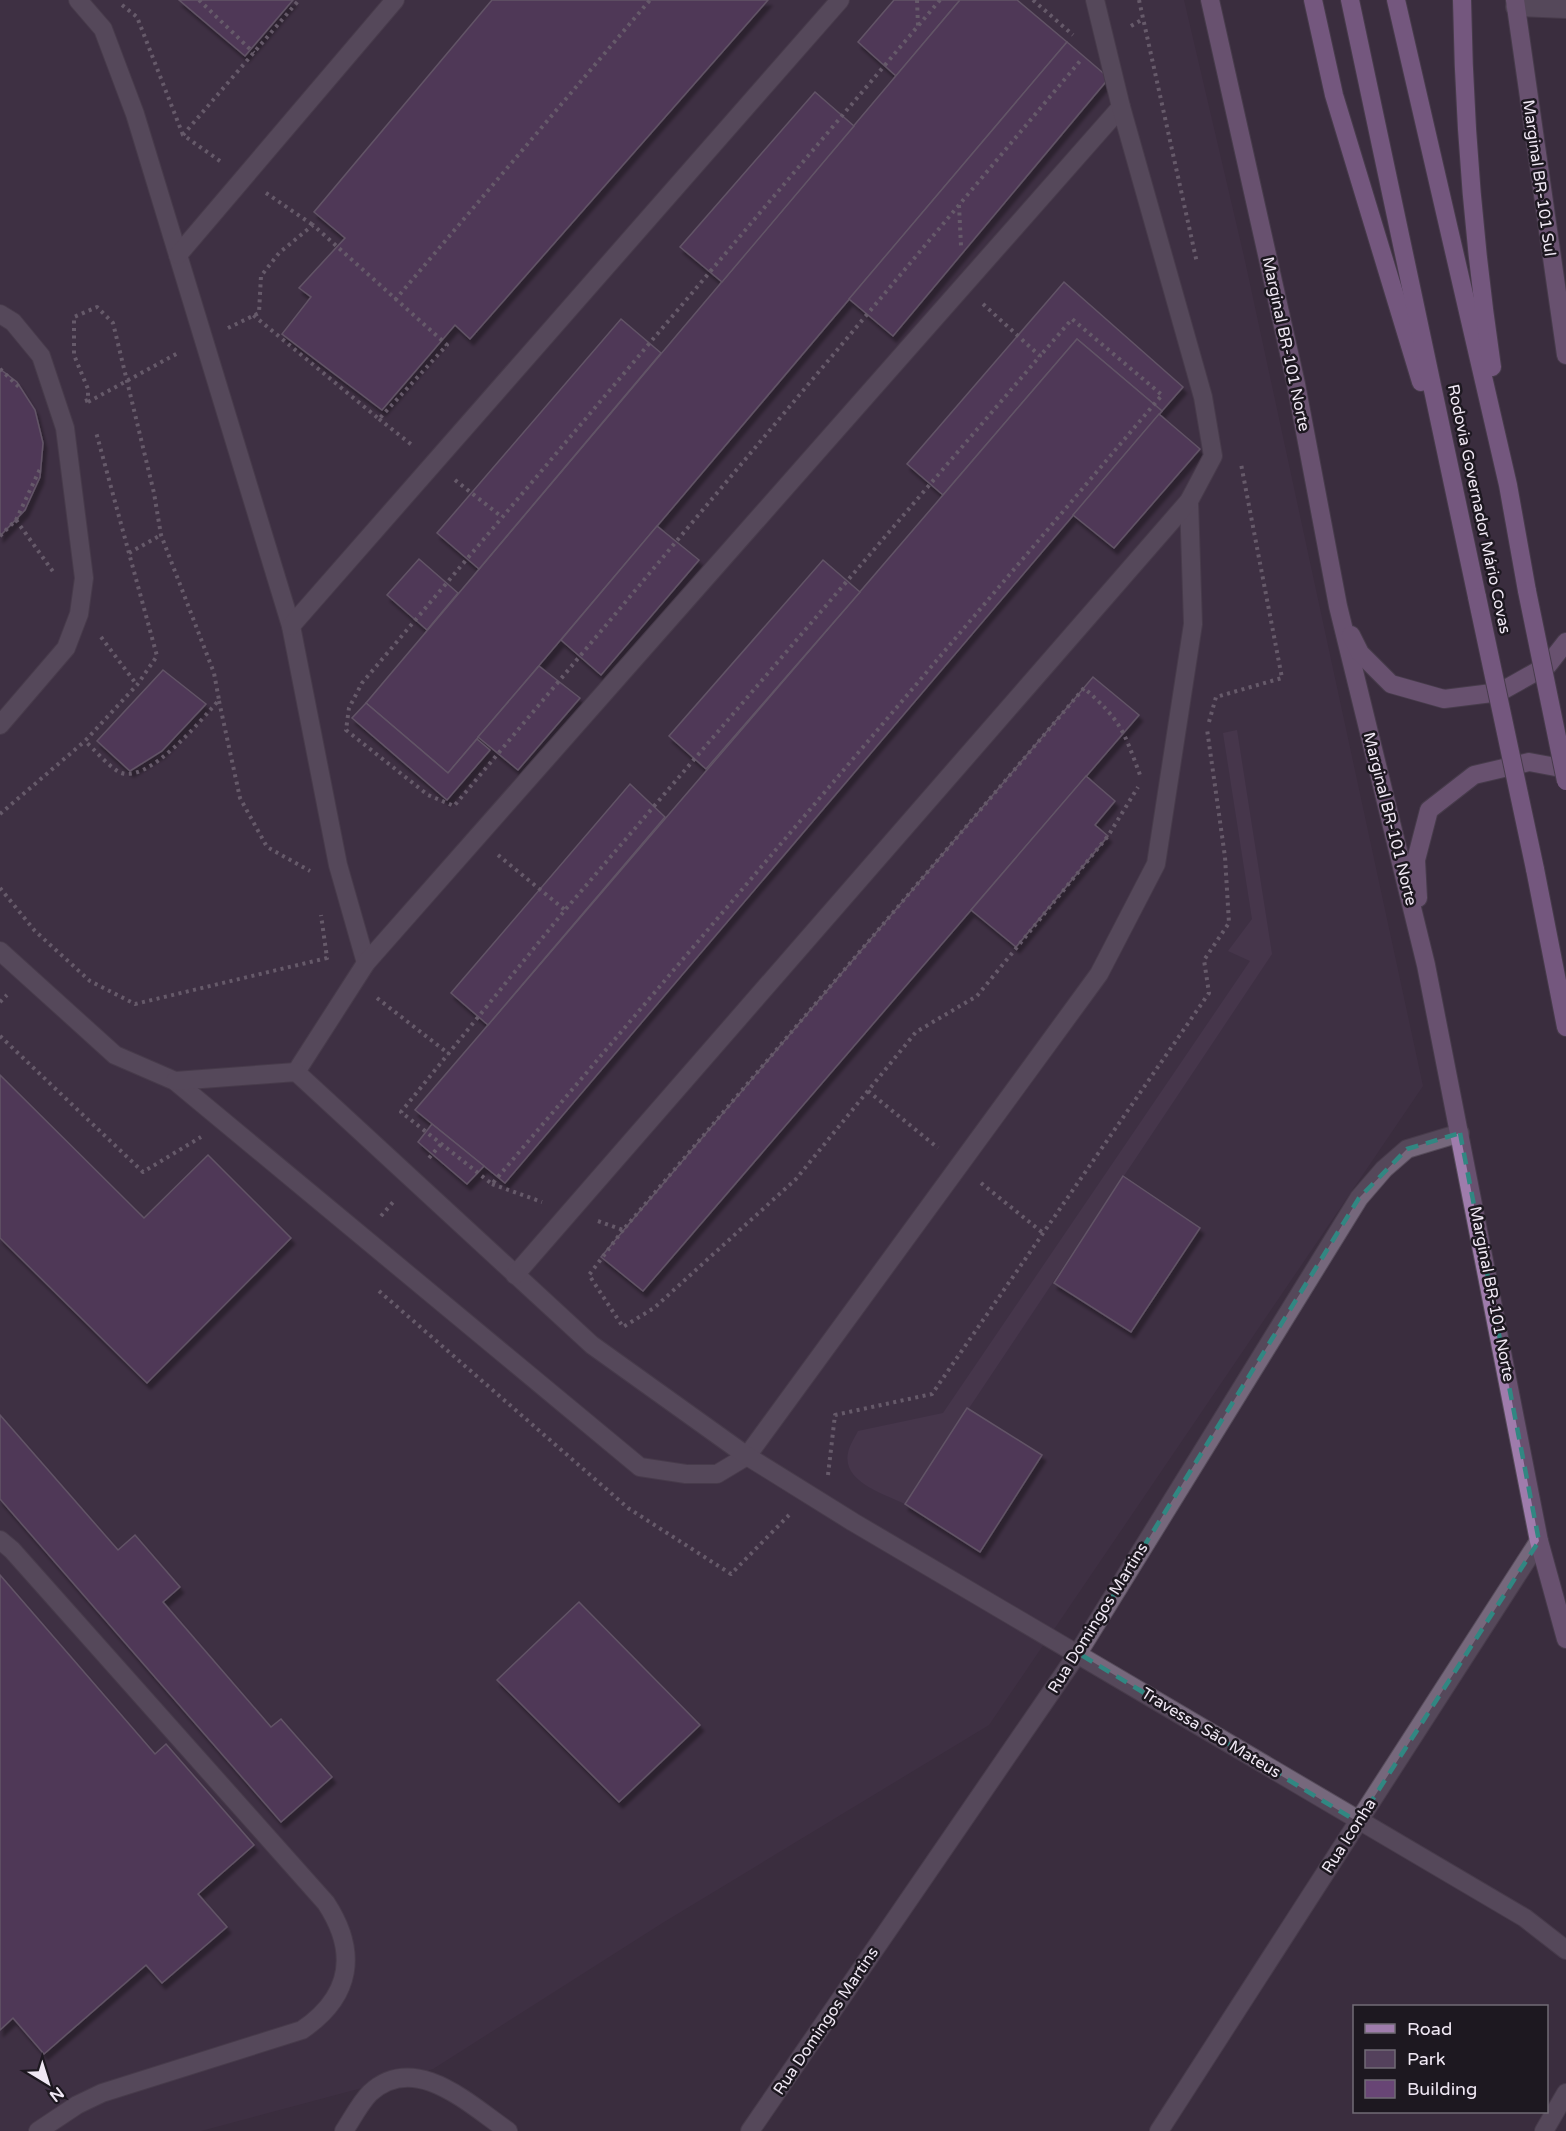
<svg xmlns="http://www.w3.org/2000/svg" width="1566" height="2131" viewBox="0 0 1566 2131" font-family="'Varela Round',sans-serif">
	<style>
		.built { fill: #44334a }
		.green { fill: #54415c }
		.building { fill: #684575; stroke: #928398; stroke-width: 1.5; filter: url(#shadow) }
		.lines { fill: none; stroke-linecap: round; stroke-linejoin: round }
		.minor-casing { stroke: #574c5b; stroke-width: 20 }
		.major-casing { stroke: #574c5b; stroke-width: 20 }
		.highway-casing { stroke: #574c5b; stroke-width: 20 }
		.path { stroke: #9b919f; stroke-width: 4; stroke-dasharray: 3 4.5; stroke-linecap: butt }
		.minor { stroke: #76687c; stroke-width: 18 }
		.major { stroke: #9f7cac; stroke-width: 18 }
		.highway { stroke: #ba8acc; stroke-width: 18 }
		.highway-bridge-casing { stroke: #574c5b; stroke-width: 20; stroke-linecap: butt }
		.highway-bridge { stroke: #ba8acc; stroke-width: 18 }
		.marked { fill: none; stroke: #318782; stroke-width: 4.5; stroke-dasharray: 12 8; stroke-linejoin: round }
		.labels { text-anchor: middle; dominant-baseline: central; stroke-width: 5; stroke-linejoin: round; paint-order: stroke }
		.street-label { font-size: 16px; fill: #f0e8f4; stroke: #1d1820 }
	</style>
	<defs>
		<filter id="shadow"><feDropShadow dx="3.5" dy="6" stdDeviation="1.5" flood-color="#0009"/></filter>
	</defs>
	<rect width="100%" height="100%" fill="#3a2d3e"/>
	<polygon class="built" points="0,0 1184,0 1245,261 1423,1086 989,1725 664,1922 433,2069 201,2131 0,2131"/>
	<path class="green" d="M 1237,730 L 1272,954 L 905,1504 C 885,1494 842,1482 848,1453 C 849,1446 855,1437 858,1431 L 943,1413 L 1250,961 L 1228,951 L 1252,919 L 1223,733 Z"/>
	<g class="building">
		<polygon points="179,0 293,0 245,56"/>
		<polygon points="492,0 768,0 470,339 455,325 382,410 282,334 311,297 299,288 345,238 314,212"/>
		<polygon points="894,0 960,0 896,76 858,42"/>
		<polygon points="960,0 1017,0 1067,42 448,773 366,703"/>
		<polygon points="1067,42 1109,78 893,336 849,299"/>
		<polygon points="815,92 854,126 722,282 680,247"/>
		<polygon points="1064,282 1183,387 1162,411 1077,339 943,495 907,464"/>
		<polygon points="621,319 661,353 479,569 437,533"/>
		<polygon points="1077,339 1162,411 505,1183 415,1110"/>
		<polygon points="0,369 17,382 35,410 43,443 40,477 25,510 0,536"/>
		<polygon points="1159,414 1200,449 1114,548 1073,515"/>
		<polygon points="657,526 699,560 601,675 561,640"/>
		<polygon points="419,559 458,593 427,630 387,595"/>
		<polygon points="823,560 860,592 706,769 669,736"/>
		<polygon points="539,666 580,698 518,770 478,737"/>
		<polygon points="163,670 206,704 162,751 130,771 97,741"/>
		<polygon points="1093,677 1139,715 643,1291 601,1257"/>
		<polygon points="366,703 448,773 477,739 490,750 447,800 352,718"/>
		<polygon points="1086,776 1115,801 1095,825 1108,836 1016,947 971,910"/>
		<polygon points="630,784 665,817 488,1025 451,993"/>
		<polygon points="0,1075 144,1218 208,1155 291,1238 147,1383 0,1238"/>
		<polygon points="432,1124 484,1166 467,1184 418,1142"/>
		<polygon points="1123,1176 1200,1228 1131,1332 1054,1283"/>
		<polygon points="967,1408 1042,1455 980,1552 905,1504"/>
		<polygon points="0,1415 118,1550 135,1535 180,1587 163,1602 271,1727 281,1719 332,1777 281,1822 0,1499"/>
		<polygon points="0,1575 155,1754 166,1744 254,1845 198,1894 227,1927 162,1983 146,1965 44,2054 13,2018 0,2030"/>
		<polygon points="579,1602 700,1725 619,1802 497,1680"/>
	</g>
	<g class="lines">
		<defs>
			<g id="minor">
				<polyline points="78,0 103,29 135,114 291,626 338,865 366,963"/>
				<polyline points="1515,7 1566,9"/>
				<polyline points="178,255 395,0"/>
				<polyline points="0,314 13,322 41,356 65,428 84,578 79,614 66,648 0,725"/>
				<polyline points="291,626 840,0"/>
				<polyline points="0,951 115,1055 175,1081 640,1467 686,1474 717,1474 747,1456 1099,974 1156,864 1193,624 1189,501"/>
				<polyline points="296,1072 366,963 1121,107"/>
				<polyline points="175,1081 296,1072 592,1345 747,1456 853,1522 1525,1918 1566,1950"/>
				<polyline points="515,1275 1189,501 1213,456 1203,397 1121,107 1095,0"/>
				<path d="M 0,1540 L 12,1550 L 326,1903 C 358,1952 352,1996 302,2030 L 102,2093 L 77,2105 L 38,2131"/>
				<path d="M 344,2131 C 352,2119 360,2103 370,2093 C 415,2051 470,2105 508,2131"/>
				<polyline points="750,2131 1078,1653 1359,1198 1384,1169 1407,1149 1460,1133"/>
				<polyline points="1159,2131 1539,1541"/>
				<polyline points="1544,2131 1566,2093"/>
			</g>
			<g id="major">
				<polyline points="1210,0 1296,384 1338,606 1426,965 1539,1541 1566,1639"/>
				<polyline points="1515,0 1566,355"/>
				<polyline points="1351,635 1360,653 1391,684 1444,699 1500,692 1548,665 1566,642"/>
				<polyline points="1418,898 1416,860 1429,810 1474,775 1529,762 1566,769"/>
			</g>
			<g id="highway">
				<polyline points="1313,0 1334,95 1421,382"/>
				<polyline points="1350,0 1477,597"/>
				<polyline points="1396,0 1508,485 1527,591"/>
				<path d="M 1462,0 C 1464,123 1474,246 1492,367"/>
				<polyline points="1535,869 1566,1027"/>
			</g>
		</defs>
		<use href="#minor" class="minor-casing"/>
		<use href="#major" class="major-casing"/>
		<use href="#highway" class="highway-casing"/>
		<g class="path">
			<polyline points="199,0 254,53"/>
			<polyline points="917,0 918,26"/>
			<polyline points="940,0 362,683 349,708 346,730 428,795 454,806 1080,61"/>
			<polyline points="1033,0 1073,35"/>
			<polyline points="1139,0 1197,263"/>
			<polyline points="122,5 137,17 183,135"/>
			<polyline points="1131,26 1143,19"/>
			<polyline points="220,161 183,135 299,0"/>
			<polyline points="266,193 313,225"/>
			<polyline points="959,205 961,246"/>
			<polyline points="395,300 650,0"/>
			<polyline points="983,304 1040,356 565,910 401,1112 492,1184 1162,395 1072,319 1040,356"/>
			<polyline points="228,328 259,313 261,276 279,253 313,225 447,345 379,419 253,315"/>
			<polyline points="0,369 19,387"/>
			<path d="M 85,401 L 88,400 L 88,389 L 74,355 L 74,317 L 97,307 L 113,323 L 154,493 L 161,535 L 214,673 L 219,700 C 202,719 147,786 119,772 C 107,765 95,750 85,741 L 137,685 L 157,656 L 96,432"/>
			<polyline points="88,402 178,353"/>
			<polyline points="379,419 412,445"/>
			<polyline points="455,480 502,517"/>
			<polyline points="16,520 54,573"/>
			<polyline points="0,536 16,520 40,469"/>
			<polyline points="129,553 161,535"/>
			<polyline points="101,637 137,685"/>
			<polyline points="219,701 240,798 267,847 310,871"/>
			<polyline points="1209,722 1216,697 1282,678 1241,464"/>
			<polyline points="0,814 85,741"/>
			<polyline points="498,855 565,910"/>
			<polyline points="0,888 35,931 90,981 135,1004 327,958 321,915"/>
			<polyline points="377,998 449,1054"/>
			<polyline points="0,1002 7,995"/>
			<polyline points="0,1036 143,1172 201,1137"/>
			<polyline points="868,1091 938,1148"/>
			<polyline points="429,1158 441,1144"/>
			<polyline points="981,1183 1043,1233"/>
			<polyline points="492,1184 542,1202"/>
			<polyline points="381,1216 394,1201"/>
			<path d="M 598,1221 L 623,1230 L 1084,688 C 1121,721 1123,729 1140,775"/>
			<polyline points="623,1230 589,1275 623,1327 654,1308 796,1179 916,1032 977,996 1108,836 1138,787"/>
			<polyline points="379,1291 628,1508 731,1574 789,1515"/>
			<polyline points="828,1475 835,1415 932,1394 1209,993 1204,960 1229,923 1225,857 1207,729"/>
		</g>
		<use href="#minor" class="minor"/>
		<use href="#major" class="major"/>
		<use href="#highway" class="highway"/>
		<defs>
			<g id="highway-bridge">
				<polyline points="1527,591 1566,781"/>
				<polyline points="1477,597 1535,869"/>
			</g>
		</defs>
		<use href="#highway-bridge" class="highway-bridge-casing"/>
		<use href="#highway-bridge" class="highway-bridge"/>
	</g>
	<path d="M0 0H1566V2131H0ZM 1460,1133 L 1539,1541 L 1358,1822 L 1078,1653 L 1359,1198 L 1407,1149 Z" fill="#3a2d3e" fill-opacity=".55" fill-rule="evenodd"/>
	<path class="marked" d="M 1460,1133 L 1539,1541 L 1358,1822 L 1078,1653 L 1359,1198 L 1407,1149 Z"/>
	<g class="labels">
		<g class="street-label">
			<text transform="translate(1539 178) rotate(82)">Marginal BR-101 Sul</text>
			<text transform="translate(1286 344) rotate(78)">Marginal BR-101 Norte</text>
			<text transform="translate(1479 509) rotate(78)">Rodovia Governador Mário Covas</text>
			<text transform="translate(1390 819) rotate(76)">Marginal BR-101 Norte</text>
			<text transform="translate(1492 1294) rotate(79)">Marginal BR-101 Norte</text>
			<text transform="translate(1098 1618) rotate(-58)">Rua Domingos Martins</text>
			<text transform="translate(1211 1733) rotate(31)">Travessa São Mateus</text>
			<text transform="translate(1349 1836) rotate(-57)">Rua Iconha</text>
			<text transform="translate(826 2021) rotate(-56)">Rua Domingos Martins</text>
		</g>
	</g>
	<rect x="1353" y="2005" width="195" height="108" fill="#1d1820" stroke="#716b75" stroke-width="1.5"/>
	<rect x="1365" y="2024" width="30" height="9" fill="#9f7cac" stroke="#716b75" stroke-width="1.5"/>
	<text x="1407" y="2035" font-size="18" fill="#f0e8f4">Road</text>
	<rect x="1365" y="2050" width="30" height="18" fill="#54415c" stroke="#716b75" stroke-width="1.5"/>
	<text x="1407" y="2065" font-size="18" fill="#f0e8f4">Park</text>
	<rect x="1365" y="2080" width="30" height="18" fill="#684575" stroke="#716b75" stroke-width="1.5"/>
	<text x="1407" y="2095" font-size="18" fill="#f0e8f4">Building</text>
	<g transform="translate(48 2083) rotate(142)" stroke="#1d1820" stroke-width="4.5" paint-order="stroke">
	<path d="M0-4.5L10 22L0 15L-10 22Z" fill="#f0e8f4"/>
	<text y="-9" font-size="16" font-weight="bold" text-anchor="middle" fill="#f0e8f4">N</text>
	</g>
</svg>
